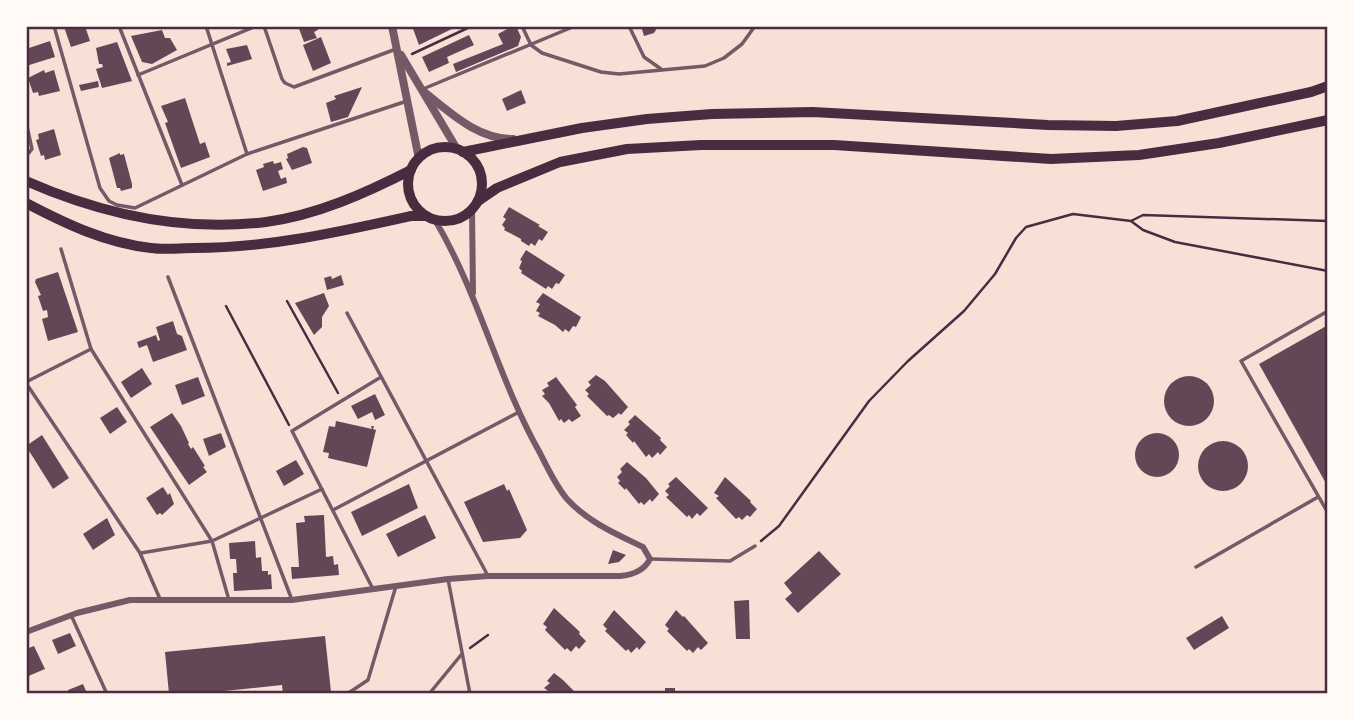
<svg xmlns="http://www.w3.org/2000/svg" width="1354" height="720" viewBox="0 0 1354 720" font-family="'Fira Sans',sans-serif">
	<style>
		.building { fill: #644757 }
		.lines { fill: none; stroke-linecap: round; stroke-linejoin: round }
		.path { stroke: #4a2c40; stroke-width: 2.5 }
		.service { stroke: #755966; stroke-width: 3.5 }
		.minor { stroke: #755966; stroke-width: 6 }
		.tertiary { stroke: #755966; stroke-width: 8 }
		.primary { stroke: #4a2c40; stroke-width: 10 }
		.trunk { stroke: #4a2c40; stroke-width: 10 }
		.neatline { fill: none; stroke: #4a2c40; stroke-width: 2.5 }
	</style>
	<rect width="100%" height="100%" fill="#f7e1d7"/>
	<g class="building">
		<polygon points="85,26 90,41 71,47 64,27"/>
		<polygon points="298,26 316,26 318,30 314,32 317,38 304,42"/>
		<polygon points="412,26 458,26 419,45"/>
		<polygon points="513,26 516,26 521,37 518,46 456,72 453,64 503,44 498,34"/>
		<polygon points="641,26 654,26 656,30 654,33 644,36"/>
		<polygon points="162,30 165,38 170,38 177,50 152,64 142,62 131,36"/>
		<polygon points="469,35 474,45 447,57 449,63 429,72 422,57"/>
		<polygon points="321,37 331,63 313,71 303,45"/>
		<polygon points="50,41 55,57 26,66 26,49"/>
		<polygon points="117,42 132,81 102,88 96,69 103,67 102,64 99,64 96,48"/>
		<polygon points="247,45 252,59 227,66 227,63 231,62 226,49"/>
		<polygon points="44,70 45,73 54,70 60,91 39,96 38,92 33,93 28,78"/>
		<polygon points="98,81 99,87 81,91 79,85"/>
		<polygon points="362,87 348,117 331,122 326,103 336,99 334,96"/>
		<polygon points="521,90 526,103 507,111 502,99"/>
		<polygon points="185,98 200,144 205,142 210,157 181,168 165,123 168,122 161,106"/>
		<polygon points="54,129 61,155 45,160 44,155 41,156 36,140 39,139 38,134"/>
		<polygon points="303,147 307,148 312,163 292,170 286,159 288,158 287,154"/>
		<polygon points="120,153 120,155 124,154 132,184 132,188 121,191 120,188 117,188 109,158"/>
		<polygon points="273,161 274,164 281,162 283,169 278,171 281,179 286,177 287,183 263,191 256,170 264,167 263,164"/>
		<polygon points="509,207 540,225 538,226 548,232 542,241 539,239 535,246 531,243 529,246 521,241 521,239 504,230 505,228 502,225 506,219 503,217"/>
		<polygon points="526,250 565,275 559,284 556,283 552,289 548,286 546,289 521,273 522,271 519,268 522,261 520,260"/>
		<polygon points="58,272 78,332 48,341 42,319 48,317 47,310 43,311 38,296 41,295 40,293 35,282 36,279"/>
		<polygon points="341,275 344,285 327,290 324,278 331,276 332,279"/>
		<polygon points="324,293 329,306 322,317 322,327 314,335 295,303"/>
		<polygon points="543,293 581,317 576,327 573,326 569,332 565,329 563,332 555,325 538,316 540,313 536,311 540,304 536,302"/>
		<polygon points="173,321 177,334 182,336 187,350 153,362 147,345 139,348 137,342 156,335 158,341 160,340 156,327"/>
		<polygon points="1328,325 1328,487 1259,364"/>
		<polygon points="142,368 152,384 131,398 121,382"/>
		<polygon points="596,375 605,381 628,407 621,415 619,413 613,418 609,415 607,416 587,396 589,394 585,390 591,385 588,382"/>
		<circle cx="1189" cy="401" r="25"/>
		<polygon points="198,377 205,396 182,405 175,385"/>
		<polygon points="556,377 577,405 575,407 581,416 572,422 569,419 564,423 561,419 559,421 549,403 542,396 545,394 542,390 549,386 547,383"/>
		<polygon points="375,394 385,415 375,420 372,412 358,419 351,406"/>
		<polygon points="117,407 127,422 110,434 100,418"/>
		<polygon points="172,413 181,426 189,443 188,444 191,449 193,447 205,466 203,467 207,472 189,485 150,427"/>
		<polygon points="635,415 661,438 660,440 667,447 660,455 658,452 652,458 649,454 646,457 634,441 633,443 626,435 628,433 624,430 630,424 628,422"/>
		<polygon points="336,421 372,429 371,426 374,426 373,429 376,430 367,467 328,458 329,453 323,452 329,426 335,427"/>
		<circle cx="1157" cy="455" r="22"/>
		<polygon points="221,433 226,447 209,456 203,439"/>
		<polygon points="42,435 69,478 53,489 26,446"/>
		<circle cx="1223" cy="466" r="25"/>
		<polygon points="296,460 304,474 284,486 276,471"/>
		<polygon points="627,462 646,478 659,494 652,502 650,499 644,505 641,502 639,504 626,488 625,490 618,483 620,481 617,477 622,472 620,469"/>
		<polygon points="676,477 708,508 700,516 697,513 692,519 689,515 687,517 666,497 669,495 665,491 670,486 668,484"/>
		<polygon points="725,477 751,501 750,502 757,509 750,517 747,515 742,520 739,517 736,519 716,498 719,496 714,493"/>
		<polygon points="409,484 418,508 362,536 351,512"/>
		<polygon points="504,484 507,491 509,489 527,530 520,538 483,542 464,502"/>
		<polygon points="163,487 168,495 170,493 174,504 162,515 160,513 157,515 146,498"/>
		<polygon points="324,515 326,557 333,556 334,565 338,564 339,575 292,579 291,567 299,567 296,523 305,522 304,516"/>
		<polygon points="425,515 436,538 398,557 386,534"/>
		<polygon points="107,518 115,535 93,550 83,534"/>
		<polygon points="255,541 256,558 261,557 262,571 268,571 268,575 271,574 272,589 234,591 233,573 237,573 236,559 230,559 229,543"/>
		<polygon points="613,550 626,555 619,562 608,564"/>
		<polygon points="819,551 841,574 798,613 785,599 792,593 784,583"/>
		<polygon points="749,600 750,639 736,639 734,601"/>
		<polygon points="554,608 580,632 579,634 586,641 579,649 576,646 571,652 567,648 565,650 545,630 547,627 543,624"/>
		<polygon points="614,610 646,642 639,650 637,647 631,653 628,649 626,651 605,631 607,629 603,625"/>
		<polygon points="676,610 683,617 684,616 708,643 701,650 698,647 693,653 689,649 687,651 667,631 669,629 665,625"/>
		<polygon points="1222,616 1229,628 1194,650 1186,638"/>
		<polygon points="70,633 76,646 58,654 52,640"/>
		<polygon points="325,636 331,692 283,694 282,685 224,691 224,694 169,694 165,652"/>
		<polygon points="34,646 45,669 26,677 26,649"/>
		<polygon points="554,673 563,680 577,694 545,694 548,691 544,688 550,683 547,681"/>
		<polygon points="83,684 86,691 69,694 68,690"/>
		<polygon points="665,688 675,688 675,694 658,694 657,691 665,691"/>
	</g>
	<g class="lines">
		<g class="path">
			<polyline points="412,54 472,26"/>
			<polyline points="1131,221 1143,215 1328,221"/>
			<polyline points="287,301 338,393"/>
			<polyline points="226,306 289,425"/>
			<polyline points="761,541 779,526 869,401 908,361 964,311 995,274 1016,238 1026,227 1073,214 1131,221 1143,230 1175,242 1328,271"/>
			<polyline points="470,648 488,635"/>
		</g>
		<g class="service">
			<polyline points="54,26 100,188 109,201 117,205 135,208 247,154 407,101"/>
			<polyline points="119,26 182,185"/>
			<polyline points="206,26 247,154"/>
			<polyline points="264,26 282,79 285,83 294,87 396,49"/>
			<polyline points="522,26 531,45 542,53 601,72 619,74 705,66 724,58 742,44 755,26"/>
			<polyline points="629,26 644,57 661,69"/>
			<polyline points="138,75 256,26"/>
			<polyline points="423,89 575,26"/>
			<polyline points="26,122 32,149 26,156"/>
			<polyline points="61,249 91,349 212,541 229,600"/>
			<polyline points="168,277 292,600"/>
			<polyline points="1328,311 1241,361 1328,513"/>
			<polyline points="347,313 487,574"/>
			<polyline points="26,382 91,349"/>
			<polyline points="26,383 140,553 160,599"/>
			<polyline points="333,510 519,412"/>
			<polyline points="141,553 212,541 322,489"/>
			<polyline points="650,559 730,561 755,546"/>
			<polyline points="1196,567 1318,497"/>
			<polyline points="448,579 470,694"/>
			<polyline points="373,589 292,431 381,377"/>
			<polyline points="71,615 107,694"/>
			<polyline points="347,694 368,680 396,586"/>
			<polyline points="429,694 461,655"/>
		</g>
		<g class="minor">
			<polyline points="472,209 473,293"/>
			<path d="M 26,632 L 77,613 L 130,600 L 292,600 L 448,579 L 488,576 L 620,576 C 632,575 644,571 650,559 L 643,547 C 616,534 588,522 567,499 C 556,486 548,469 540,453 C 498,379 479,294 435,220"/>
		</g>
		<g class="tertiary">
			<polyline points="392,26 419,159"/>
			<polyline points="401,55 457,149"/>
			<path d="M 424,92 C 451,113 477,139 513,139"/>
		</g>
		<g class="primary">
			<polyline points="463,152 582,128 647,119 712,114 813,112 1048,125 1116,126 1177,121 1311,92 1328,86"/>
			<polyline points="478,201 497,188 560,162 627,149 701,145 834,145 1051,159 1139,155 1219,143 1328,120"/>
		</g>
		<g class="trunk">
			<circle cx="445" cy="184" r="37"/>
			<path d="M 26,181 C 101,214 184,232 266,222 C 317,215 366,193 411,170"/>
			<path d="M 26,203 C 66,224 106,243 151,248 C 165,250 180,248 194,248 C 268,248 339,232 411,216 L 426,216"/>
		</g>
	</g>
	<rect width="1354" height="720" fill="none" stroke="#fffaf5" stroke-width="56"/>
	<rect x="28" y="28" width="1298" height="664" class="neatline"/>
</svg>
